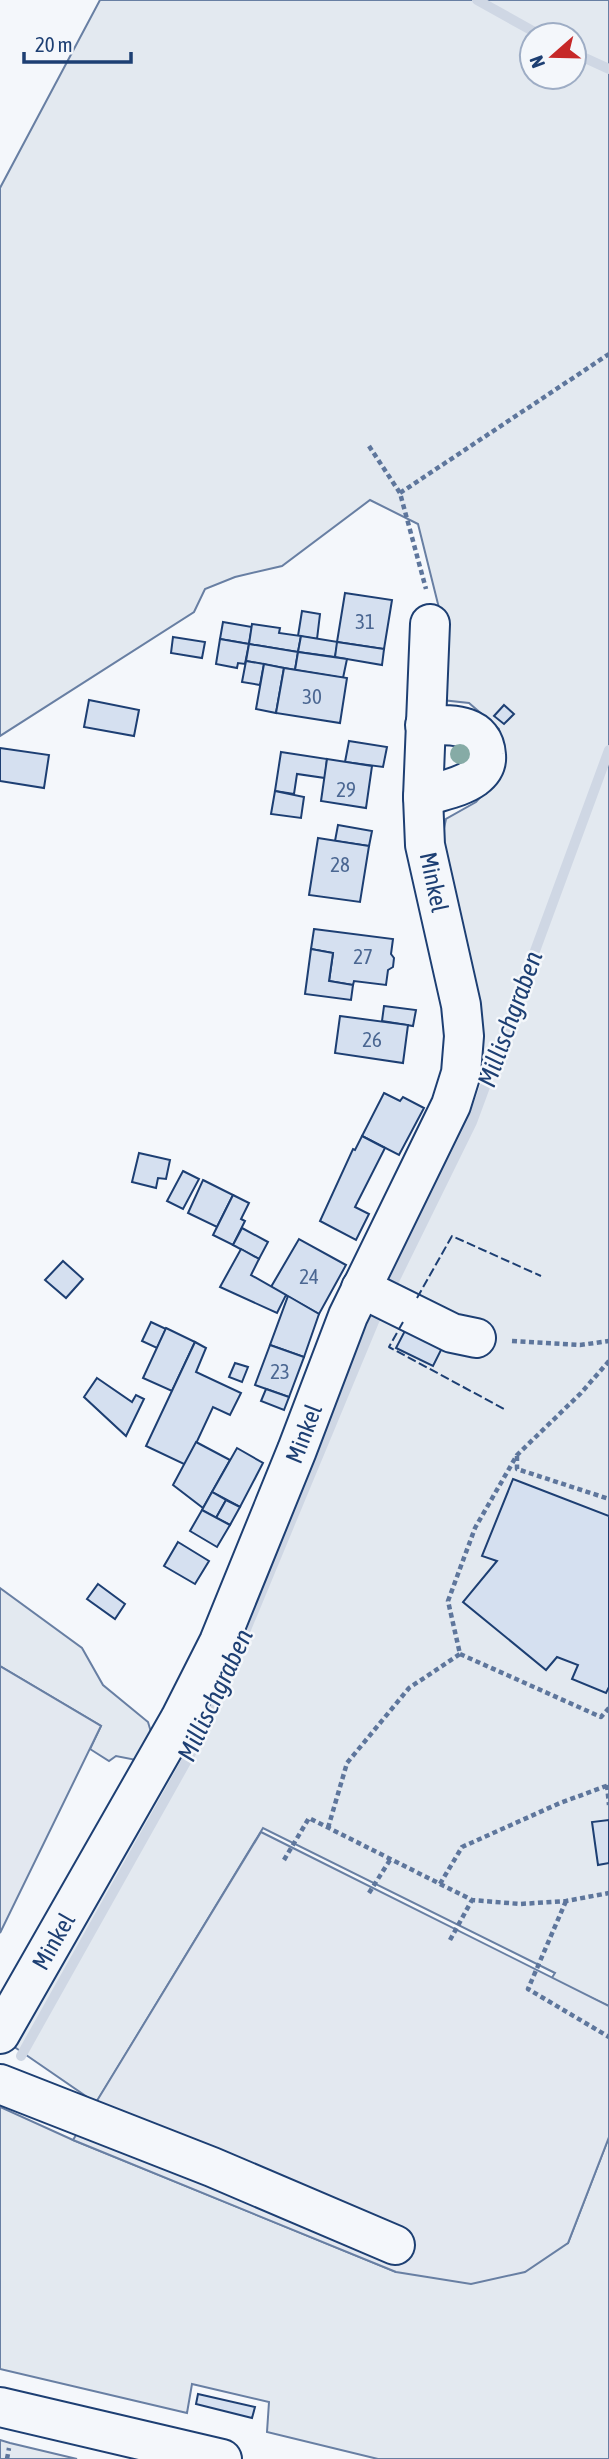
<svg xmlns="http://www.w3.org/2000/svg" width="609" height="2459" viewBox="0 0 609 2459" font-family="'Asap Condensed',sans-serif">
	<style>
		.green { fill: #e3e9f0; stroke: #687fa3; stroke-width: 2; fill-rule: evenodd }
		.parking { fill: #e3e8f0; stroke: #687fa3; stroke-width: 2 }
		.lines { fill: none; stroke-linecap: round; stroke-linejoin: round }
		.stream { stroke: #cfd7e4; stroke-width: 10 }
		.building { fill: #d5e0f0; stroke: #1d3f73; stroke-width: 2 }
		.minor-casing { stroke: #1d3f73; stroke-width: 42 }
		.major-casing { stroke: #1d3f73; stroke-width: 42 }
		.path { stroke: #5e769c; stroke-width: 4.5; stroke-dasharray: 5 3.5; stroke-linecap: butt }
		.minor { stroke: #f4f7fb; stroke-width: 38 }
		.major { stroke: #f4f7fb; stroke-width: 38 }
		.fence { stroke: #1d3f73; stroke-width: 2; stroke-dasharray: 9 3.5; stroke-linecap: butt }
		.tree { fill: #86aba6 }
		.labels { text-anchor: middle; dominant-baseline: central; stroke-width: 5; stroke-linejoin: round; paint-order: stroke }
		.number-label { font-size: 21px; fill: #4b6792 }
		.street-label { font-size: 24px; fill: #1d3f73; stroke: #f4f7fb }
		.water-label { font-size: 26px; font-style: italic; fill: #1d3f73; stroke: #f4f7fb }
	</style>
	<rect width="100%" height="100%" fill="#f4f7fb"/>
	<g class="green">
		<path d="M 100,0 L 609,0 L 609,2006 L 551,1979 L 555,1973 L 263,1828 L 96,2103 L 13,2046 L 470,1104 L 440,847 L 446,819 L 476,802 L 503,773 L 499,729 L 469,703 L 442,700 L 442,620 L 418,524 L 370,500 L 282,566 L 235,577 L 205,589 L 194,612 L 0,736 L 0,188 ZM 532,35 L 574,35 L 574,77 L 532,77 Z"/>
		<polygon points="0,1588 82,1648 103,1685 148,1722 154,1742 136,1760 116,1756 109,1761 90,1749 101,1726 0,1666"/>
		<polygon points="0,2107 73,2140 396,2272 568,2243 609,2137 609,2459 378,2459 267,2432 269,2402 192,2384 187,2413 0,2369"/>
		<polygon points="0,2440 10,2443 77,2459 0,2459"/>
	</g>
	<g class="parking">
		<polygon points="0,1666 101,1726 0,1933"/>
		<polygon points="261,1832 609,2006 609,2137 568,2243 525,2272 471,2284 396,2272 73,2140"/>
	</g>
	<g class="lines">
		<g class="stream">
			<polyline points="477,0 540,35"/>
			<polyline points="574,53 609,69"/>
			<polyline points="394,1281 472,1122 609,750"/>
			<polyline points="21,2056 205,1728 375,1319"/>
		</g>
	</g>
	<g class="building">
		<polygon points="345,593 392,600 384,649 337,642"/>
		<polygon points="302,611 320,614 317,639 298,636"/>
		<polygon points="223,622 252,627 249,644 220,639"/>
		<polygon points="252,624 280,628 279,633 301,636 298,652 249,644"/>
		<polygon points="301,636 338,642 335,657 298,652"/>
		<polygon points="173,637 205,642 202,658 171,653"/>
		<polygon points="220,639 249,644 245,664 238,663 237,668 216,664"/>
		<polygon points="337,642 384,649 382,665 335,657"/>
		<polygon points="249,644 298,652 295,670 246,661"/>
		<polygon points="298,652 347,659 343,678 295,670"/>
		<polygon points="246,661 264,664 260,685 242,682"/>
		<polygon points="264,664 284,668 276,713 256,709"/>
		<polygon points="284,668 347,678 340,723 276,713"/>
		<polygon points="89,700 139,710 134,736 84,727"/>
		<polygon points="504,705 514,714 504,724 494,716"/>
		<polygon points="349,741 387,747 383,767 345,762"/>
		<polygon points="0,748 49,755 44,788 0,781"/>
		<polygon points="281,752 327,759 325,778 297,774 294,794 275,791"/>
		<polygon points="327,759 372,766 366,808 321,801"/>
		<polygon points="275,791 304,797 301,818 271,814"/>
		<polygon points="338,825 372,831 369,846 335,841"/>
		<polygon points="318,838 369,846 360,902 309,895"/>
		<polygon points="314,929 393,939 391,954 394,958 393,967 388,970 386,985 354,981 353,985 329,981 333,953 311,949"/>
		<polygon points="311,949 333,953 329,981 353,985 351,1000 305,994"/>
		<polygon points="384,1006 416,1010 413,1026 382,1021"/>
		<polygon points="340,1016 408,1025 403,1063 335,1053"/>
		<polygon points="384,1093 400,1101 403,1097 424,1108 399,1155 362,1136"/>
		<polygon points="362,1136 385,1148 355,1207 369,1214 356,1240 320,1221 353,1149 355,1150"/>
		<polygon points="139,1153 170,1160 166,1179 158,1178 156,1188 132,1182"/>
		<polygon points="183,1171 199,1179 183,1209 167,1201"/>
		<polygon points="203,1180 233,1195 217,1227 188,1213"/>
		<polygon points="233,1195 249,1203 241,1219 245,1221 233,1245 213,1235"/>
		<polygon points="242,1228 268,1242 259,1259 233,1245"/>
		<polygon points="299,1239 346,1265 319,1314 271,1287"/>
		<polygon points="241,1249 259,1259 251,1275 286,1295 277,1313 220,1287"/>
		<polygon points="63,1261 83,1279 66,1298 45,1280"/>
		<polygon points="288,1296 319,1314 304,1357 270,1345"/>
		<polygon points="151,1322 166,1329 157,1348 142,1341"/>
		<polygon points="408,1325 444,1344 433,1366 396,1348"/>
		<polygon points="166,1328 195,1342 172,1391 143,1378"/>
		<polygon points="195,1342 206,1348 196,1372 241,1393 230,1415 213,1407 186,1465 146,1446"/>
		<polygon points="270,1345 304,1357 289,1397 255,1385"/>
		<polygon points="235,1363 248,1367 242,1382 229,1377"/>
		<polygon points="97,1378 132,1402 136,1395 144,1399 126,1436 84,1397"/>
		<polygon points="266,1389 289,1397 284,1410 261,1401"/>
		<polygon points="196,1442 230,1460 203,1508 173,1485"/>
		<polygon points="237,1448 263,1463 240,1507 212,1492"/>
		<polygon points="513,1479 609,1516 609,1687 606,1693 572,1679 578,1665 557,1657 546,1670 463,1602 497,1561 482,1556"/>
		<polygon points="212,1492 226,1500 216,1518 202,1510"/>
		<polygon points="226,1500 240,1507 230,1525 216,1518"/>
		<polygon points="202,1510 230,1525 217,1547 190,1531"/>
		<polygon points="178,1542 209,1561 195,1584 164,1566"/>
		<polygon points="98,1584 125,1604 115,1619 87,1599"/>
		<polygon points="609,1820 609,1863 598,1865 592,1822"/>
		<polygon points="198,2394 255,2407 252,2418 196,2404"/>
	</g>
	<g class="lines">
		<defs>
			<g id="minor">
				<path d="M 423,797 C 439,791 460,788 474,778 C 482,772 487,765 486,755 C 484,722 449,725 425,725"/>
				<polyline points="361,1288 452,1333 476,1338"/>
				<path id="s1" d="M 0,2034 L 180,1719 L 219,1642 L 297,1450 L 348,1316 L 451,1105 L 461,1073 L 464,1036 L 461,1005 L 425,845 L 423,797 L 430,624"/>
				<polyline points="0,2084 212,2167 395,2245"/>
			</g>
			<polyline id="major" points="0,2407 222,2459"/>
		</defs>
		<use href="#minor" class="minor-casing"/>
		<use href="#major" class="major-casing"/>
		<g class="path">
			<polyline points="369,446 400,493 426,589"/>
			<polyline points="400,493 609,354"/>
			<polyline points="512,1341 580,1345 609,1341"/>
			<polyline points="517,1456 517,1469 609,1499"/>
			<polyline points="460,1654 601,1717 609,1708"/>
			<polyline points="607,1785 609,1805"/>
			<polyline points="328,1828 347,1763 409,1688 460,1654 448,1601 475,1528 517,1455 581,1393 609,1361"/>
			<polyline points="284,1860 309,1818 472,1900 520,1904 566,1901 609,1893"/>
			<polyline points="440,1884 462,1847 560,1803 609,1785"/>
			<polyline points="369,1893 390,1860"/>
			<polyline points="566,1901 528,1989 609,2037"/>
			<polyline points="450,1940 472,1900"/>
			<polyline points="7,2459 9,2448"/>
		</g>
		<use href="#minor" class="minor"/>
		<use href="#major" class="major"/>
		<g class="fence">
			<polyline points="417,1298 452,1236 541,1276"/>
			<polyline points="403,1322 389,1347 506,1410"/>
		</g>
	</g>
	<circle class="tree" cx="460" cy="754" r="10"/>
	<g class="labels">
		<g class="number-label">
			<text x="365" y="621">31</text>
			<text x="312" y="696">30</text>
			<text x="346" y="789">29</text>
			<text x="340" y="864">28</text>
			<text x="363" y="956">27</text>
			<text x="372" y="1039">26</text>
			<text x="309" y="1276">24</text>
			<text x="280" y="1371">23</text>
		</g>
		<g class="street-label">
			<text transform="translate(434 882) rotate(78)">Minkel</text>
			<text stroke="none"><textPath href="#s1" startOffset="674">Minkel</textPath></text>
			<text stroke="none"><textPath href="#s1" startOffset="107">Minkel</textPath></text>
		</g>
		<g class="water-label">
			<text transform="translate(510 1019) rotate(-70)">Millischgraben</text>
			<text transform="translate(215 1695) rotate(-65)">Millischgraben</text>
		</g>
	</g>
	<g transform="translate(553 56) rotate(250)"><circle r="33" fill="#f4f7fb" stroke="#9eadc5" stroke-width="2"/>
	<path d="M0-5L12 26L0 18L-12 26Z" fill="#c62828"/>
	<text y="-10" font-size="19" font-weight="bold" text-anchor="middle" fill="#1d3f73">N</text>
	</g>
	<path d="M24 52v10h107v-10" fill="none" stroke="#1d3f73" stroke-width="3.5"/>
	<text x="35" y="52" font-size="21" fill="#1d3f73" stroke="#f4f7fb" stroke-width="5" paint-order="stroke">20 m</text>
</svg>
